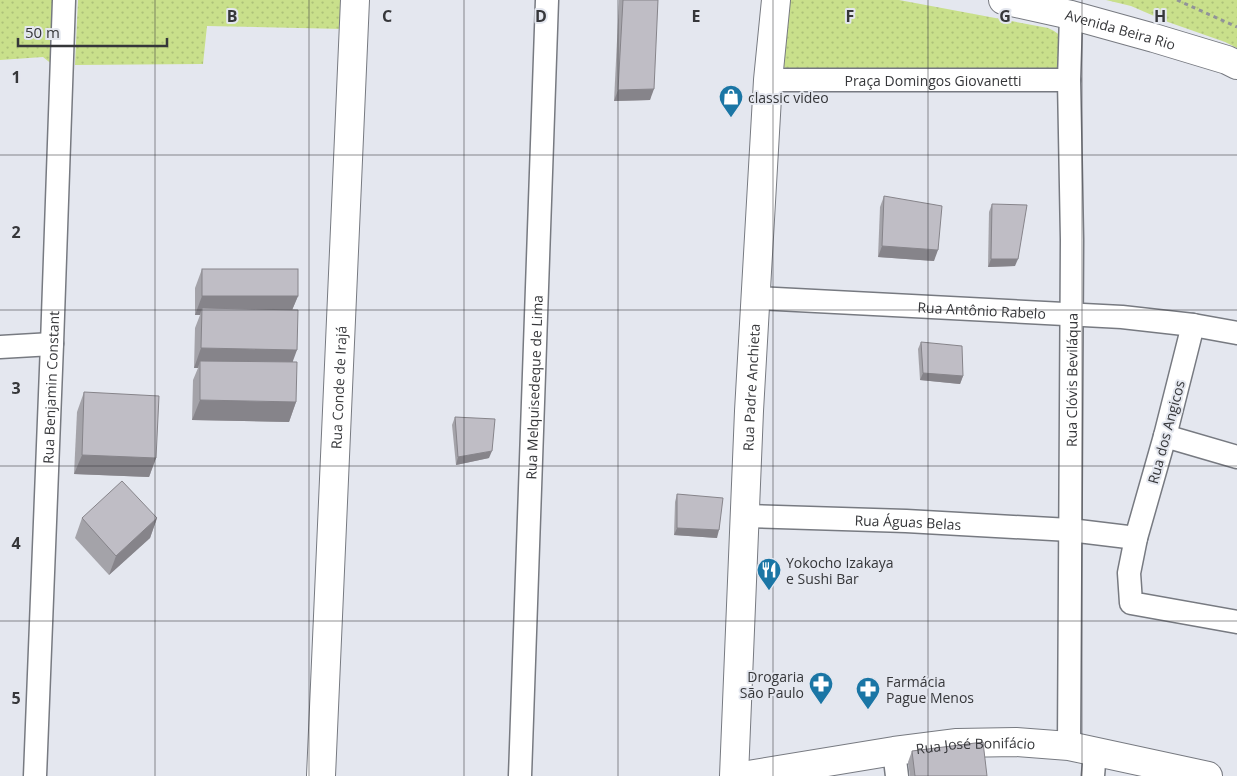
<svg xmlns="http://www.w3.org/2000/svg" width="1237" height="776" viewBox="0 0 1237 776" font-family="'Open Sans',sans-serif">
	<style>
		.park { fill: url(#park-dots) }
		.lines { fill: none; stroke-linecap: round; stroke-linejoin: round }
		.minor-casing { stroke: #777a81; stroke-width: 25 }
		.major-casing { stroke: #777a81; stroke-width: 30 }
		.path { stroke: #919399; stroke-width: 3; stroke-dasharray: 4 4; stroke-linecap: butt }
		.minor { stroke: #fff; stroke-width: 22 }
		.major { stroke: #fff; stroke-width: 28 }
		.wall { fill: #a4a3a9 }
		.shaded-wall { fill: #86848a }
		.building { fill: #bfbdc5; stroke: #86848a }
		.grid { fill: none; stroke: #36373a; stroke-width: 1; stroke-opacity: 0.55 }
		.labels { text-anchor: middle; dominant-baseline: central; stroke-width: 4; stroke-linejoin: round; paint-order: stroke }
		.street-label { font-size: 14px; fill: #36373a; stroke: #e4e7ef }
		.poi-label { font-size: 14px; fill: #36373a; stroke: #e4e7ef; text-anchor: start }
		.grid-label { font-size: 16px; text-anchor: middle; font-weight: bold; fill: #36373a; stroke: #e4e7ef; stroke-width: 4; stroke-linejoin: round; paint-order: stroke }
	</style>
	<defs>
		<pattern id="park-dots" width="8" height="8" patternUnits="userSpaceOnUse" patternTransform="scale(1.25)"><rect width="8" height="8" fill="#c9e08b"/><path d="M2 2h.1M6 6h.1" fill="none" stroke="#adc179" stroke-width="1.8" stroke-linecap="round"/></pattern>
	</defs>
	<rect width="100%" height="100%" fill="#e4e7ef"/>
	<g class="park">
		<polygon points="0,0 60,0 58,69 43,57 0,60"/>
		<polygon points="78,0 345,0 344,29 207,26 203,64 75,65"/>
		<polygon points="783,0 899,0 1048,28 1054,31 1061,36 1058,69 789,70 784,67 780,61"/>
		<polygon points="1106,0 1237,0 1237,48 1225,42 1168,22 1131,6"/>
	</g>
	<g class="lines">
		<defs>
			<g id="minor">
				<path id="s1" d="M 768,80 L 1069,80"/>
				<path id="s2" d="M 756,298 L 1122,317 L 1193,325 L 1237,333"/>
				<polyline points="1193,325 1165,436 1136,538 1129,573 1131,603 1237,622"/>
				<polyline points="0,347 52,344"/>
				<polyline points="1165,436 1237,457"/>
				<path id="s3" d="M 744,516 L 906,521 L 1070,530 L 1136,538"/>
				<path id="s4" d="M 1069,746 L 1072,240 L 1069,80 L 1071,15"/>
				<polyline points="894,751 897,776"/>
				<path id="s5" d="M 35,776 L 52,344 L 64,0"/>
				<path id="s6" d="M 520,776 L 547,0"/>
				<polyline points="1093,776 1095,751"/>
			</g>
			<g id="major">
				<path id="s7" d="M 1003,0 L 1071,15 L 1154,38 L 1227,60 L 1237,65"/>
				<path id="s8" d="M 321,776 L 355,0"/>
				<path id="s9" d="M 734,776 L 749,411 L 768,80 L 776,0"/>
				<path id="s10" d="M 742,776 L 894,751 L 957,743 L 1016,742 L 1069,746 L 1208,776"/>
			</g>
		</defs>
		<use href="#minor" class="minor-casing"/>
		<use href="#major" class="major-casing"/>
		<polyline class="path" points="1177,0 1237,27"/>
		<use href="#minor" class="minor"/>
		<use href="#major" class="major"/>
	</g>
	<g class="wall">
		<polygon points="619,0 658,0 650,100 614,101"/>
		<polygon points="884,196 934,261 878,257 880,207"/>
		<polygon points="992,204 1015,266 988,267 989,212"/>
		<polygon points="202,269 298,296 292,310 293,362 296,402 289,422 192,420 193,380 198,368 194,368 195,328 200,315 195,315 195,288"/>
		<polygon points="921,342 963,376 960,384 920,380 918,349"/>
		<polygon points="84,392 156,458 149,477 74,474 77,412"/>
		<polygon points="455,417 489,458 456,465 452,425"/>
		<polygon points="677,494 717,538 674,535 675,502"/>
		<polygon points="82,518 157,518 150,538 109,575 75,538"/>
		<polygon points="912,751 987,776 910,776 908,762"/>
	</g>
	<g class="shaded-wall">
		<polygon points="654,89 650,100 614,101 618,90"/>
		<polygon points="882,246 938,250 934,261 878,257"/>
		<polygon points="991,259 1018,259 1015,266 988,267"/>
		<polygon points="202,296 298,296 290,315 202,308 200,315 195,315"/>
		<polygon points="201,348 297,350 290,369 200,361 198,368 194,368"/>
		<polygon points="923,373 963,376 960,384 920,380"/>
		<polygon points="200,400 296,402 289,422 192,420"/>
		<polygon points="492,451 489,458 456,465 458,457"/>
		<polygon points="82,455 156,458 149,477 74,474"/>
		<polygon points="157,518 150,538 109,575 116,556"/>
		<polygon points="677,528 719,530 717,538 674,535"/>
	</g>
	<g class="building">
		<polygon points="623,0 658,0 654,89 618,90"/>
		<polygon points="884,196 942,206 938,250 882,246"/>
		<polygon points="992,204 1027,205 1018,259 991,259"/>
		<rect x="202" y="269" width="96" height="27"/>
		<polygon points="202,308 298,310 297,350 201,348"/>
		<polygon points="921,342 962,346 963,376 923,373"/>
		<polygon points="200,361 297,362 296,402 200,400"/>
		<polygon points="84,392 159,396 156,458 82,455"/>
		<polygon points="455,417 495,419 492,451 458,457"/>
		<polygon points="122,481 157,518 116,556 82,518"/>
		<polygon points="677,494 723,498 719,530 677,528"/>
		<polygon points="983,742 987,776 915,776 912,751"/>
	</g>
	<path class="grid" d="M 155,0 L 155,776M 309,0 L 309,776M 464,0 L 464,776M 618,0 L 618,776M 773,0 L 773,776M 928,0 L 928,776M 1082,0 L 1082,776M 0,155 L 1237,155M 0,310 L 1237,310M 0,466 L 1237,466M 0,621 L 1237,621"/>
	<defs>
		<symbol id="shop-pin" viewBox="-11 -11 22 30"><path d="M0 17L-7.5 6A9.5 9.5 0 1 1 7.5 6Z" fill="#1b76a5" stroke="#e4e7ef"/><path d="M-5-2.5h2.3a2.7 3.5 0 0 1 5.4 0H5L5.5 6h-11ZM-1.5-2.5h3a1.5 2.3 0 0 0-3 0Z" fill="#fff"/></symbol>
		<symbol id="restaurant-pin" viewBox="-11 -11 22 30"><path d="M0 17L-7.5 6A9.5 9.5 0 1 1 7.5 6Z" fill="#1b76a5" stroke="#e4e7ef"/><path d="M-5-6h1v4h1v-4h1v4h1v-4h1v5L-1.5 .5V6h-2V.5L-5-1ZM5-6V6H3V1.5H1.5Q1.5-4 5-6Z" fill="#fff"/></symbol>
		<symbol id="pharmacy-pin" viewBox="-11 -11 22 30"><path d="M0 17L-7.5 6A9.5 9.5 0 1 1 7.5 6Z" fill="#1b76a5" stroke="#e4e7ef"/><path d="M-2-6h4v4h4v4h-4v4h-4v-4h-4v-4h4Z" fill="#fff"/></symbol>
	</defs>
	<g fill-rule="evenodd">
		<use href="#shop-pin" x="717" y="83" width="28" height="38"/>
		<use href="#restaurant-pin" x="755" y="556" width="28" height="38"/>
		<use href="#pharmacy-pin" x="807" y="670" width="28" height="38"/>
		<use href="#pharmacy-pin" x="854" y="675" width="28" height="38"/>
	</g>
	<g class="labels">
		<g class="street-label">
			<text stroke="none"><textPath href="#s7" startOffset="121">Avenida Beira Rio</textPath></text>
			<text stroke="none"><textPath href="#s1" startOffset="165">Praça Domingos Giovanetti</textPath></text>
			<text stroke="none"><textPath href="#s2" startOffset="226">Rua Antônio Rabelo</textPath></text>
			<text stroke="none"><textPath href="#s4" startOffset="366">Rua Clóvis Beviláqua</textPath></text>
			<text stroke="none"><textPath href="#s5" startOffset="389">Rua Benjamin Constant</textPath></text>
			<text stroke="none"><textPath href="#s8" startOffset="389">Rua Conde de Irajá</textPath></text>
			<text stroke="none"><textPath href="#s6" startOffset="389">Rua Melquisedeque de Lima</textPath></text>
			<text stroke="none"><textPath href="#s9" startOffset="389">Rua Padre Anchieta</textPath></text>
			<text transform="translate(1166 432) rotate(-75)">Rua dos Angicos</text>
			<text stroke="none"><textPath href="#s3" startOffset="164">Rua Águas Belas</textPath></text>
			<text stroke="none"><textPath href="#s10" startOffset="236">Rua José Bonifácio</textPath></text>
		</g>
		<g class="poi-label">
			<text x="748" y="97">classic video</text>
			<text x="786" y="562">Yokocho Izakaya<tspan x="786" dy="16">e Sushi Bar</tspan></text>
			<text x="804" y="676" text-anchor="end">Drogaria<tspan x="804" dy="16">São Paulo</tspan></text>
			<text x="886" y="681">Farmácia<tspan x="886" dy="16">Pague Menos</tspan></text>
		</g>
	</g>
	<g class="grid-label">
		<text x="232" y="22">B</text>
		<text x="387" y="22">C</text>
		<text x="541" y="22">D</text>
		<text x="696" y="22">E</text>
		<text x="850" y="22">F</text>
		<text x="1005" y="22">G</text>
		<text x="1160" y="22">H</text>
		<text x="16" y="83">1</text>
		<text x="16" y="238">2</text>
		<text x="16" y="394">3</text>
		<text x="16" y="549">4</text>
		<text x="16" y="704">5</text>
	</g>
	<path d="M18 38v8h149v-8" fill="none" stroke="#36373a" stroke-width="2.5"/>
	<text x="25" y="38" font-size="15" fill="#36373a" stroke="#e4e7ef" stroke-width="4" paint-order="stroke">50 m</text>
</svg>
